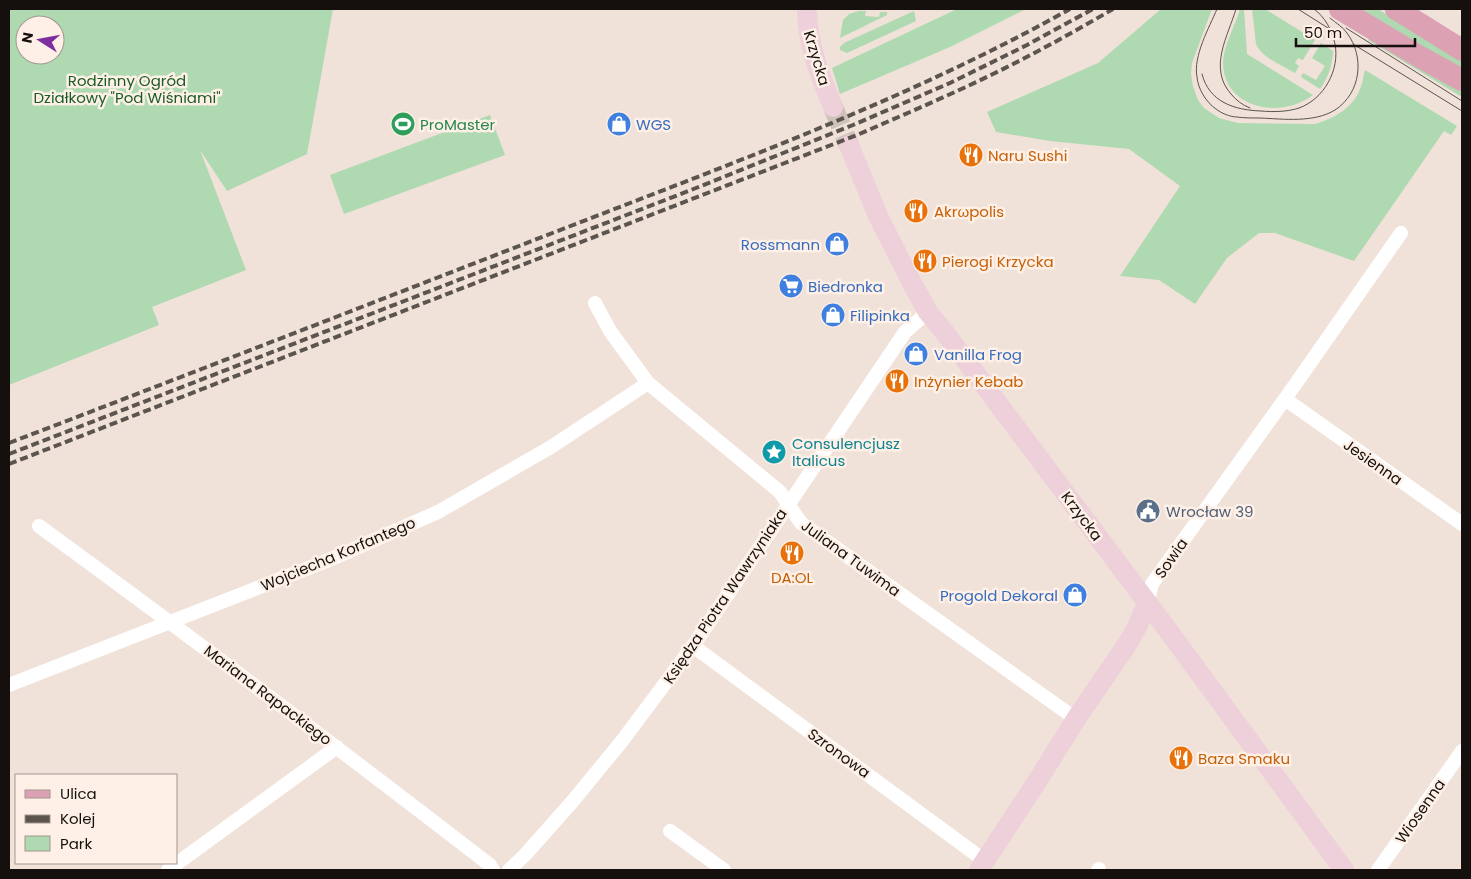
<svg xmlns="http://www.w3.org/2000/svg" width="1471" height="879" viewBox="0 0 1471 879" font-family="Poppins,sans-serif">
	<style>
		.green { fill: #afd9b1; fill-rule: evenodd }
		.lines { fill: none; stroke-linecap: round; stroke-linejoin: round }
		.secondary-tunnel { stroke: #cfc2ba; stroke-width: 20; stroke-dasharray: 20 10; stroke-linecap: butt }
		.street { stroke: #fff; stroke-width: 14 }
		.secondary { stroke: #edd0d9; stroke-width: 20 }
		.primary { stroke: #dca1b3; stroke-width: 22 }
		.tram { stroke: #5b544f; stroke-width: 1 }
		.rail { stroke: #5b544f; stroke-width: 4; stroke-dasharray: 8 4; stroke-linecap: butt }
		.labels { text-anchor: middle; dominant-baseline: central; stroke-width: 5; stroke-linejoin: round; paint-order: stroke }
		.street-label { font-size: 15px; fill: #15100d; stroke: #fef0e6 }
		.park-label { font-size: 15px; fill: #185c25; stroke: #fef0e6 }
		.leisure-label { font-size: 15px; fill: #27864d; stroke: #fef0e6; text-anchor: start }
		.shop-label { font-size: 15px; fill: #366cbe; stroke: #fef0e6; text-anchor: start }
		.food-label { font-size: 15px; fill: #c56008; stroke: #fef0e6; text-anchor: start }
		.culture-label { font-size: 15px; fill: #0d838f; stroke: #fef0e6; text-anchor: start }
		.service-label { font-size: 15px; fill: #4e5e75; stroke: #fef0e6; text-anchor: start }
	</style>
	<rect width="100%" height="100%" fill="#f0e2d9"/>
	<g class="green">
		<path d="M 9,9 L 333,9 L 307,154 L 227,191 L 200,150 L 246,270 L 152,307 L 159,325 L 9,385 ZM 25,25 L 55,25 L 55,55 L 25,55 Z"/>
		<polygon points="957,9 1026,9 950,47 840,94 832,68"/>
		<path d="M 1161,9 L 1212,9 L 1192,63 L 1191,74 L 1193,86 L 1198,100 L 1204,108 L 1219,118 L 1238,123 L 1315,124 C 1333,119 1353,108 1360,89 C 1363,83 1363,76 1365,70 L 1457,126 L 1451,135 L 1444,131 L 1354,261 L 1275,233 L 1259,233 L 1227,258 L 1195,304 L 1159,280 L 1120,276 L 1180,186 L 1129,149 L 1050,141 L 996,132 L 987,112 L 1098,63 Z"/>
		<path d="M 1240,9 L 1244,9 L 1247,54 L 1313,95 C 1282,119 1225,110 1223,64 C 1223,45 1235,27 1240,9 Z"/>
		<path d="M 1252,9 L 1265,9 L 1315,40 L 1303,60 L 1298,58 L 1295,63 L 1299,66 L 1295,73 C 1282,65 1262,58 1256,44 Z"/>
		<polygon points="1358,9 1378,9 1462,60 1462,70"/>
		<polygon points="859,11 866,11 865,16 879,17 880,12 887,12 887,15 840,38 843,20 849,14"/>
		<polygon points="914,11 916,21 847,53 840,50 840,47 844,43"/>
		<polygon points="1370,38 1462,92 1462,97 1368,40"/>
		<path d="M 1321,43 L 1333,51 L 1333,53 C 1332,66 1328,78 1320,89 L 1301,77 L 1303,73 L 1316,80 L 1325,66 L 1312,58 Z"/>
		<polygon points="490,115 505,155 344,214 330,175"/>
	</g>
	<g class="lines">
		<polyline class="secondary-tunnel" points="833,107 849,145"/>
		<g class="street">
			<polyline points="595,303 610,331 648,383 780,492 801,523 1076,719"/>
			<polyline points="1285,399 1462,524"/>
			<path d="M 39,526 C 191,637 341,750 490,865 L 493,870"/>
			<polyline points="1147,603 1152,584 1162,570 1285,399 1401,233"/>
			<polyline points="693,646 985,861"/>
			<polyline points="9,685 329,560 438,512 551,447 648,383"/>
			<polyline points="670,831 724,870"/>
			<polyline points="168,870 337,747"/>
			<polyline points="509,870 524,856 572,802 622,741 693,646 905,332 928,312"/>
			<polyline points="1098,870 1099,869"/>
			<polyline points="1378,870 1462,751"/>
		</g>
		<g class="secondary">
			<path d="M 807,9 C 807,44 820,75 833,107"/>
			<polyline points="849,145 878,216 914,287 928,312 945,333 1170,633 1344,870"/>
			<polyline points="979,870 1038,780 1076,719 1126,646 1137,627 1147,603"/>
		</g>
		<g class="primary">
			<polyline points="1340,9 1420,57 1462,80"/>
			<polyline points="1396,9 1462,50"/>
		</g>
		<g class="tram">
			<path d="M 1217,9 C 1209,28 1193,56 1197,77 C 1198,89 1206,102 1216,109 C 1221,113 1230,117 1237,117 C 1244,118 1252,118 1260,118 C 1283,119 1314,123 1335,110 C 1361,93 1365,57 1347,33 C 1343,27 1336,23 1330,18"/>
			<path d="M 1236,9 C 1228,36 1208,68 1231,94 C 1236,100 1242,105 1250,108"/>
			<polyline points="1298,9 1328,28"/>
			<polyline points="1346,28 1462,101"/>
			<polyline points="1353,44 1462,111"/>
			<path d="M 1202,74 C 1209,102 1234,110 1261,111 C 1273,112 1287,112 1299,108 C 1324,99 1340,70 1335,44 C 1332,30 1325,17 1314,9"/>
		</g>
		<g class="rail">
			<path d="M 9,443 C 195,372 382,299 568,227 C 738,161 911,98 1070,9"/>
			<polyline points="9,454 691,190 853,125 950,83 1027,45 1093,9"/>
			<path d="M 9,464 L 857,135 C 903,115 948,96 993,74 C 1034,54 1074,32 1113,9"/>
		</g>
	</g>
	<defs>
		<symbol id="stadium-disc" viewBox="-11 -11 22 22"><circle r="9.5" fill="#2e9e5b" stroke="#fef0e6"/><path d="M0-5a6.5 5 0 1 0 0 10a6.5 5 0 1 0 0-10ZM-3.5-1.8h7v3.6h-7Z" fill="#fff"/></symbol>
		<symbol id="shop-disc" viewBox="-11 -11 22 22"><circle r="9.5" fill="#3f7fe0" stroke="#fef0e6"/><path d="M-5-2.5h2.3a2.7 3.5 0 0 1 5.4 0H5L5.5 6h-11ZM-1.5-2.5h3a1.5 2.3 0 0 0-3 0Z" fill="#fff"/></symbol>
		<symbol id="restaurant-disc" viewBox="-11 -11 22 22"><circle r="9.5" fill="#e8710a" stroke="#fef0e6"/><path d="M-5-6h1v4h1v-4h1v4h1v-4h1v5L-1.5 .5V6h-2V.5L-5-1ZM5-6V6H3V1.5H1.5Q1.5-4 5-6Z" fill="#fff"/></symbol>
		<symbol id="supermarket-disc" viewBox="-11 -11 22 22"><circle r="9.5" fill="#3f7fe0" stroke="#fef0e6"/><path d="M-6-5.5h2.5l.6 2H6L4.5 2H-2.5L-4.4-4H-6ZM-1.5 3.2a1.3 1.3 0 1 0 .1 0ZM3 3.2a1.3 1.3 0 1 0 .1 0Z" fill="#fff"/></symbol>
		<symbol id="sight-disc" viewBox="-11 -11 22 22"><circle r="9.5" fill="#0f9aa8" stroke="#fef0e6"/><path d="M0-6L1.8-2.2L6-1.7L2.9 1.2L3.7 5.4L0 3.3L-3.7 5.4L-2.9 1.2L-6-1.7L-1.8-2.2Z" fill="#fff"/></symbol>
		<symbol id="civic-disc" viewBox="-11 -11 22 22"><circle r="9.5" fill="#5c6f8a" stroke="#fef0e6"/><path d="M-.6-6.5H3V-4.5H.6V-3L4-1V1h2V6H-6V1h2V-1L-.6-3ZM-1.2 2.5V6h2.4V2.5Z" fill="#fff"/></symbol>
	</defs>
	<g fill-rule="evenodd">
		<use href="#stadium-disc" x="389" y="110" width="28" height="28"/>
		<use href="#shop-disc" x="605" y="110" width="28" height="28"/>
		<use href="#restaurant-disc" x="957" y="141" width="28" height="28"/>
		<use href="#restaurant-disc" x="902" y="197" width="28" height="28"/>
		<use href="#shop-disc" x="823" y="230" width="28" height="28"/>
		<use href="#restaurant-disc" x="911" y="247" width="28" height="28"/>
		<use href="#supermarket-disc" x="777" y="272" width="28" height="28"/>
		<use href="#shop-disc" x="819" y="301" width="28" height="28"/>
		<use href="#shop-disc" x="902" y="340" width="28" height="28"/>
		<use href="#restaurant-disc" x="883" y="367" width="28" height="28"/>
		<use href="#sight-disc" x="760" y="438" width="28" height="28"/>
		<use href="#civic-disc" x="1134" y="497" width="28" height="28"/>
		<use href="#restaurant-disc" x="778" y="539" width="28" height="28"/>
		<use href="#shop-disc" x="1061" y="581" width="28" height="28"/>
		<use href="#restaurant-disc" x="1167" y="744" width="28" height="28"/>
	</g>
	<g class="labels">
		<g class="street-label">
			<text transform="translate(817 58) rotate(73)">Krzycka</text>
			<text transform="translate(1373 462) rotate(35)">Jesienna</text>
			<text transform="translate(1082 516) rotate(53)">Krzycka</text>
			<text transform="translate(338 554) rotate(-23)">Wojciecha Korfantego</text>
			<text transform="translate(851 558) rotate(36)">Juliana Tuwima</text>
			<text transform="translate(1171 558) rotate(-55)">Sowia</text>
			<text transform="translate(725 596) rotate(-56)">Księdza Piotra Wawrzyniaka</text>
			<text transform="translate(268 695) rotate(37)">Mariana Rapackiego</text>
			<text transform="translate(839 753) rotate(36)">Szronowa</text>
			<text transform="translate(1420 811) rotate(-55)">Wiosenna</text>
		</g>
		<g class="park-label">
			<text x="127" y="80">Rodzinny Ogród<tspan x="127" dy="17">Działkowy "Pod Wiśniami"</tspan></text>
		</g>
		<g class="leisure-label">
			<text x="420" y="124">ProMaster</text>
		</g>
		<g class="shop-label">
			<text x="636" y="124">WGS</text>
			<text x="820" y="244" text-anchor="end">Rossmann</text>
			<text x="808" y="286">Biedronka</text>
			<text x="850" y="315">Filipinka</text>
			<text x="934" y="354">Vanilla Frog</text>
			<text x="1058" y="595" text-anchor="end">Progold Dekoral</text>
		</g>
		<g class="food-label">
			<text x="988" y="155">Naru Sushi</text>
			<text x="934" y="211">Akrωpolis</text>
			<text x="942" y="261">Pierogi Krzycka</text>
			<text x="914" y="381">Inżynier Kebab</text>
			<text x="792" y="577" text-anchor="middle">DA:OL</text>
			<text x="1198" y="758">Baza Smaku</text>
		</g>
		<g class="culture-label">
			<text x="792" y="443">Consulencjusz<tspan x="792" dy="17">Italicus</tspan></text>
		</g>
		<g class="service-label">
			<text x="1166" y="511">Wrocław 39</text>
		</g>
	</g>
	<rect width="1471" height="879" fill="none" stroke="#15100d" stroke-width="20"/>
	<rect x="15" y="774" width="162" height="90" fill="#fef0e6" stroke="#a1968f"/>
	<rect x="25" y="790" width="25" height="8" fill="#dca1b3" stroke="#a1968f"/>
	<text x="60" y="799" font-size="15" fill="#15100d">Ulica</text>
	<rect x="25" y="815" width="25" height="8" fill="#5b544f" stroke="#a1968f"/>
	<text x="60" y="824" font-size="15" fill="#15100d">Kolej</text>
	<rect x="25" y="836" width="25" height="15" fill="#afd9b1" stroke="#a1968f"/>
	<text x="60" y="849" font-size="15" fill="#15100d">Park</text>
	<g transform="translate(40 40) rotate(281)"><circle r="24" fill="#fef0e6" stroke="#a1968f"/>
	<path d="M0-4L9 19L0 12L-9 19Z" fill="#7d2e9f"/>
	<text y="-8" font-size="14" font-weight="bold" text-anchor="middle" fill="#15100d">N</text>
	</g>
	<path d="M1296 38v8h119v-8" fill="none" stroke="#15100d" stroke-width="2.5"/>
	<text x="1304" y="38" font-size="15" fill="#15100d" stroke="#fef0e6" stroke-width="4" paint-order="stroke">50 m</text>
</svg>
